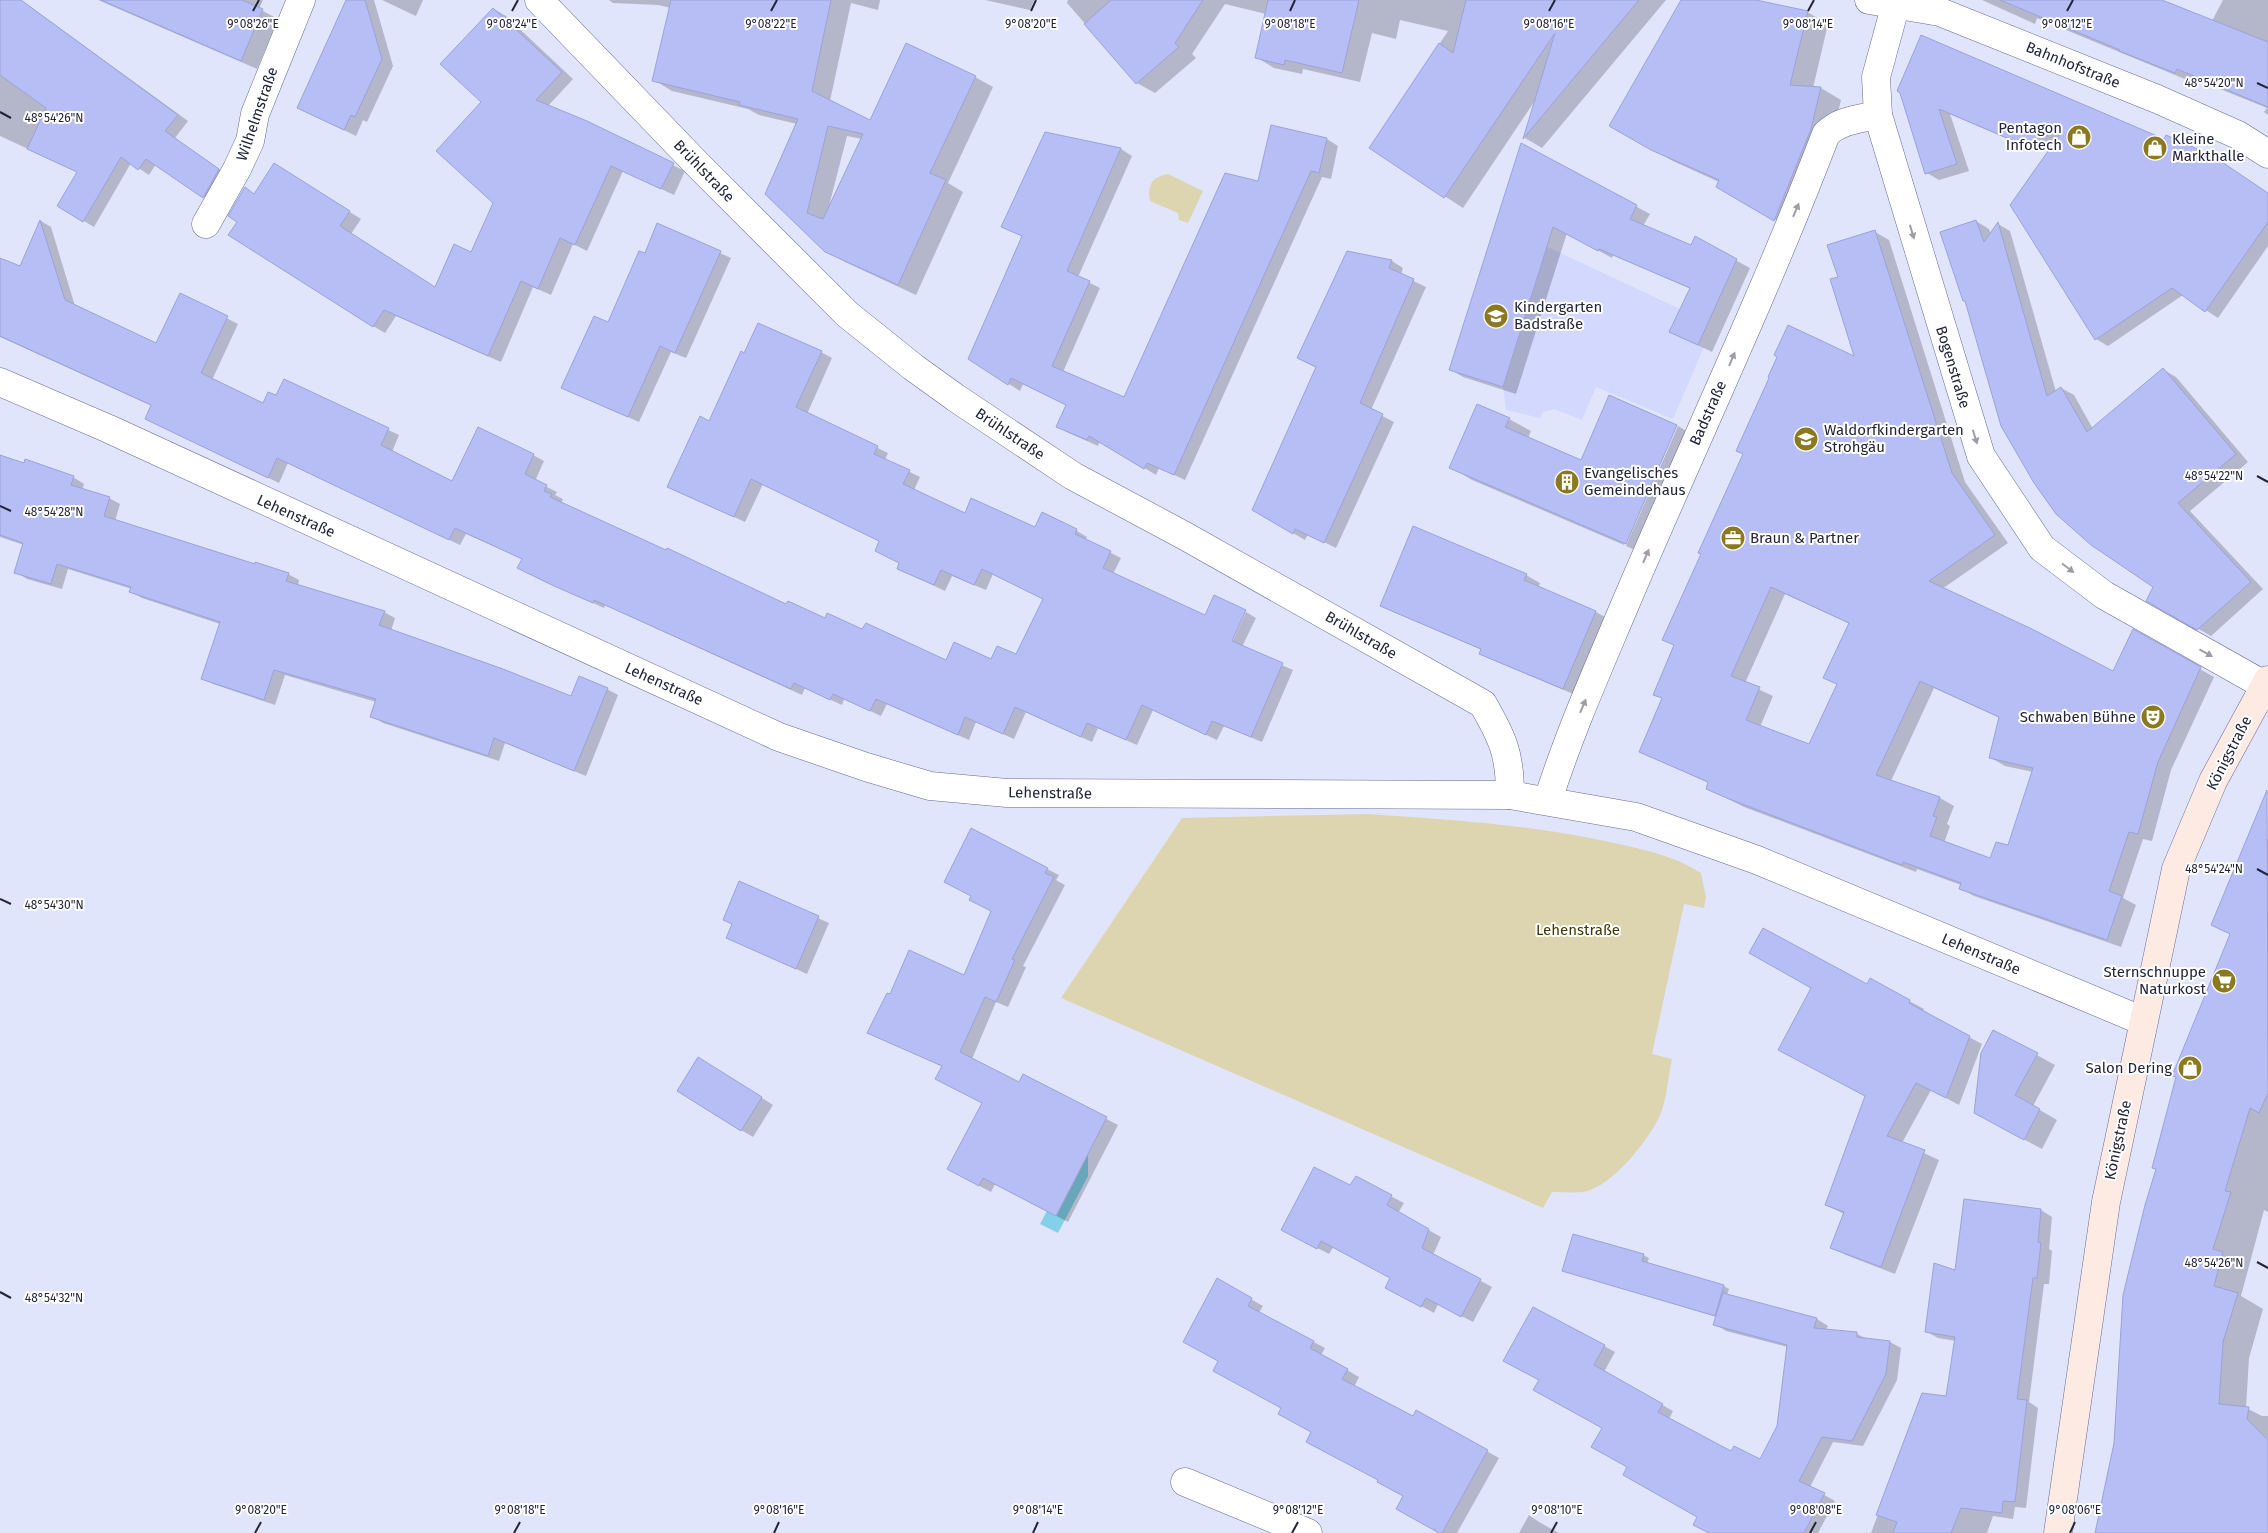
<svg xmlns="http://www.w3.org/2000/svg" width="2268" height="1533" viewBox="0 0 2268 1533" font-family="'Fira Sans',sans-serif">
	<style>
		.built { fill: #d2d8fe }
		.green { fill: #dcd5b0 }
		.water { fill: #82d1e8 }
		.shadow { fill: #0003; fill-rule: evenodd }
		.building { fill: #b6bef5; stroke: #9ba2d8; fill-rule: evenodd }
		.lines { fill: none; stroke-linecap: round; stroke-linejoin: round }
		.minor-casing { stroke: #64699b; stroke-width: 29 }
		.secondary-casing { stroke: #64699b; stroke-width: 29 }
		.minor { stroke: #fff; stroke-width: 28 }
		.secondary { stroke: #fdeae3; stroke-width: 28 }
		.oneway { fill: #9c9da6 }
		.ticks { fill: none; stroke: #22253a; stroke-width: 2 }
		.labels { text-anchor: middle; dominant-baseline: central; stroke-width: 4; stroke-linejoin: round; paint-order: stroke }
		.street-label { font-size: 15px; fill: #22253a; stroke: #fff }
		.poi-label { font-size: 15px; fill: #22253a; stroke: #fff; text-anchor: start }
		.park-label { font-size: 15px; fill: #413702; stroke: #fff }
		.ticks-label { font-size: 12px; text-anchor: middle; fill: #22253a; stroke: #fff; stroke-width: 4; stroke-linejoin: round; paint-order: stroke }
	</style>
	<rect width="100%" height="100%" fill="#e1e5fc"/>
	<polygon class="built" points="1520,234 1680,309 1670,332 1704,347 1673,419 1596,387 1582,420 1554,409 1543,412 1540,418 1506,410 1503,387 1542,263"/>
	<g class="green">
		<path d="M 1168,174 L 1203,191 L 1188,223 L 1179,220 L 1178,213 L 1150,201 C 1147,185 1152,177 1168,174 Z"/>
		<path d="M 1369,814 C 1453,820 1536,825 1619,844 C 1648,851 1675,856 1701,873 L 1706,897 L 1704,908 L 1684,904 L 1652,1054 L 1672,1059 C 1668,1077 1667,1099 1660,1115 C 1649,1140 1611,1188 1583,1192 C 1573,1193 1562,1192 1552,1192 L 1543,1208 L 1061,998 L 1182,818 Z"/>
	</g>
	<polygon class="water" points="1088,1155 1088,1176 1058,1233 1040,1224 1047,1211 1056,1216"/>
	<g class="shadow">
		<polygon points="0,0 21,0 188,121 175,138 229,176 213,203 156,164 149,175 131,163 94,227 59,206 78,172 0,136"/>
		<polygon points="98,0 263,0 259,9 278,19 257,69"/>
		<polygon points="348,0 374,0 393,66 367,122 363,120 356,136 298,108"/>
		<polygon points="382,0 423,0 416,16"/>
		<path d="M 609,0 L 880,0 L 878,10 L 851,3 L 830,101 L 870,122 L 975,77 L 993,87 L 948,183 L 963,192 L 916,295 L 845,262 L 826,251 L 766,194 L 797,124 L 759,115 L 748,109 L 672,91 L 654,80 L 671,8 L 658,5 L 613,3 ZM 847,136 L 862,139 L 829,206 Z"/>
		<polygon points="985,0 1034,0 1030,10"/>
		<polygon points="1068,0 1666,0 1542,148 1525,138 1536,99 1463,208 1370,148 1448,31 1400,20 1396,39 1372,33 1360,82 1303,69 1302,74 1274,68 1256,57 1266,14 1225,4 1192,54 1196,58 1155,93 1137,83 1067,3"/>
		<polygon points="1683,0 1749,0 1807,12 1828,24 1813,88 1821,88 1841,100 1831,141 1795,231 1717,186 1719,182 1673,161 1611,126"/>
		<polygon points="1982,0 2159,0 2212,21 2223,0 2268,0 2268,115 2264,112 2267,108 2193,78 2192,82 2037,18 2035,24"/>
		<polygon points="494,9 506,16 573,79 548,106 685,171 674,195 623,171 587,251 573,244 551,295 533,287 501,362 396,316 385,333 373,326 238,221 245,189 255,195 286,172 361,219 351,234 436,288 472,254 494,203 483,102"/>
		<polygon points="1901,92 2165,141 2268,193 2268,246 2218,318 2183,295 2108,346 2096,339 2055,143 2034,150 1950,114 1969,171 1939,180 1927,173"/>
		<polygon points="1272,127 1327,139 1338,146 1331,179 1322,177 1185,480 1159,468 1156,475 1100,441 1098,446 1069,433 1058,426 1067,405 1023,384 1020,391 970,359 1023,237 1003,226 1046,133 1121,149 1132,156 1078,277 1100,288 1063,372 1125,399 1259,182"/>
		<polygon points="1522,145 1650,214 1643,226 1691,247 1695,238 1750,268 1712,352 1671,332 1691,289 1613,255 1612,258 1567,233 1516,394 1463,377 1450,369"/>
		<polygon points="41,221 51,227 75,306 157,345 181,295 238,324 212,380 264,404 277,397 284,381 399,435 392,452 453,483 533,455 544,461 535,481 557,492 555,495 563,499 561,504 786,606 863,631 947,662 992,661 1016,656 1045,600 993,574 986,590 952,576 945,591 909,574 880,541 763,484 745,522 679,492 710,423 745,354 821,352 832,358 807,414 888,453 885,460 920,477 914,490 966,514 1036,529 1043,514 1077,531 1087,537 1085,540 1121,558 1113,574 1228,646 1230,647 1246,612 1256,618 1242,647 1293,670 1262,742 1224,726 1217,740 1153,710 1137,745 1098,728 1092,742 1026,712 1014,739 976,722 969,740 887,704 881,716 844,699 842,705 805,688 802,695 605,605 604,608 567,591 523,559 466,534 460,545 288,463 279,483 157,424 152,406 0,337 0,259 21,268"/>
		<polygon points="1976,221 1989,229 1991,234 1998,224 2010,231 2056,392 2061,388 2074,395 2093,429 2164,370 2176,377 2248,462 2190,511 2263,589 2211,636 2148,600 2154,586 1964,300"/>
		<polygon points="658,225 731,258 686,358 671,352 639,422 573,393 645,255"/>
		<path d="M 1875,232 L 1889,240 L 1965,482 L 2008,543 L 1942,589 L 2113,673 L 2133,631 L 2214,677 L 2171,770 L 2152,841 L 2143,839 L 2123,898 L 2136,905 L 2121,947 L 1974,896 L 1960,888 L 1961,885 L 1917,869 L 1916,872 L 1744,807 L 1707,788 L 1709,783 L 1640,752 L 1663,699 L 1655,694 L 1675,646 L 1664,639 L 1856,358 L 1839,278 ZM 1785,594 L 1850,624 L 1825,678 L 1838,685 L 1810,745 L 1760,727 L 1773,696 L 1745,683 ZM 1934,688 L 2000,718 L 1991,758 L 2005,766 L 2033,772 L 2009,847 L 1991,860 L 1944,843 L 1950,826 L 1947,824 L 1954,806 L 1940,798 L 1891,781 Z"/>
		<polygon points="1348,252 1392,261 1403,268 1401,275 1426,287 1371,410 1394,422 1336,548 1308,534 1305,540 1254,510 1317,368 1299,358"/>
		<polygon points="1609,397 1678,426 1675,426 1624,545 1472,480 1451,467 1509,419 1531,431 1528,438 1582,461"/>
		<polygon points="1678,426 1698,438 1648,556 1626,546"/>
		<polygon points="0,457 73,477 84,484 82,490 109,498 120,504 115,521 255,566 288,574 299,580 298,586 384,612 395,618 391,631 572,698 607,689 618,695 586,776 505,743 499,761 383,723 372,716 376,702 285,675 275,705 213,684 202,678 220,624 142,598 131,592 132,589 68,569 62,589 27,579 16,572 24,545 0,537"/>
		<polygon points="1526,575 1540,583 1538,588 1596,612 1610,620 1578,696 1495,661 1481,653 1482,650 1396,613 1381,605"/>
		<polygon points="2251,832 2268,839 2268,1212 2264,1210 2241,1296 2263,1309 2249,1358 2246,1408 2262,1416 2268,1416 2268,1533 2096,1533 2231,934 2213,924"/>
		<polygon points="1047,869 1059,875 1056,880 1065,885 1023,966 1026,967 1008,1007 996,1002 972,1059 1020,1083 1024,1076 1118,1125 1068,1222 995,1184 991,1192 960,1176 984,1103 943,1067 869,1032 890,995 964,976"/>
		<polygon points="740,883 829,923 807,974 727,938 733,924"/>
		<polygon points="1870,980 1924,1009 1922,1012 1982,1044 1959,1105 1931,1090 1902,1143 1939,1160 1895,1274 1846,1255 1832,1247 1844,1214 1826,1205 1866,1096 1867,986"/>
		<polygon points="2037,1055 2055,1065 2033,1106 2057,1120 2042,1149 1993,1123"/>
		<polygon points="710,1065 773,1105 753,1137 741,1130"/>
		<polygon points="1356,1178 1404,1203 1398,1213 1441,1237 1433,1255 1492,1287 1473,1322 1438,1304 1434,1313 1399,1294 1392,1278 1334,1246 1329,1254 1294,1236 1351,1187"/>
		<polygon points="1965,1200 2041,1210 2052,1217 2049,1249 2052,1251 2049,1284 2044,1284 2029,1402 2038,1408 2026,1508 2015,1507 2013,1519 1993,1516 1987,1533 1871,1533 1923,1394 1947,1397 1956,1341 1938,1338 1927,1332 1956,1272"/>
		<polygon points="1643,1255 1649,1258 1647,1264 1724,1286 1729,1289 1727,1295 1817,1319 1828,1326 1826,1330 1857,1334 1867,1339 1890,1342 1901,1348 1897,1380 1863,1446 1833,1442 1810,1487 1835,1501 1818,1533 1767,1533 1629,1467 1603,1428 1535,1390 1604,1346 1615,1352 1604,1372 1673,1411 1669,1419 1731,1453 1761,1461 1778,1426 1788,1347 1726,1331 1715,1324 1717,1317 1564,1270"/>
		<polygon points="1217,1280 1263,1306 1259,1313 1325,1348 1321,1355 1359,1377 1354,1387 1414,1417 1417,1412 1499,1458 1457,1533 1441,1533 1404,1496 1312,1432 1219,1361"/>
		<polygon points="1529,1515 1539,1522 1559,1533 1519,1533"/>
	</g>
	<g class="building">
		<polygon points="0,0 21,0 178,115 165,131 219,169 203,198 146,159 138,170 121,157 83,222 57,206 77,172 27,149 46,108 0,75"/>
		<polygon points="101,0 242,0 263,9 241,61"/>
		<polygon points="346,0 365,0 382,59 355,117 351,115 344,130 297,108"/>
		<path d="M 671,0 L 831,0 L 812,91 L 870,120 L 906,43 L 976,76 L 930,173 L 946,180 L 898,285 L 825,252 L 765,194 L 798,119 L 739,105 L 740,102 L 652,81 ZM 828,126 L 863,134 L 823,219 L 807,213 Z"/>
		<polygon points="1111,0 1203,0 1175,43 1179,47 1136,84 1084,24"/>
		<polygon points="1268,0 1359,0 1342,73 1285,60 1284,65 1255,58"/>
		<polygon points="1466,0 1639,0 1523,139 1555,33 1444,198 1369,148 1439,43 1453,53"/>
		<polygon points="1681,0 1756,0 1808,11 1790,85 1821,87 1811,129 1774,221 1716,187 1719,180 1651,150 1609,126"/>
		<polygon points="2000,0 2162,0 2268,42 2268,107 2177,69 2175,73 2119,51 2120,50"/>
		<polygon points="493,8 562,72 536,100 587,121 674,163 661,189 611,166 575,245 560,238 538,289 521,281 488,356 384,310 373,327 228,235 237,222 228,216 245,187 254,194 274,163 350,211 340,226 435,287 454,244 471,252 493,203 436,151 481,102 440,64"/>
		<polygon points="1921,35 2164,139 2166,135 2213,156 2268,193 2268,222 2205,312 2172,288 2095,340 2010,205 2063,130 2021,144 1939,109 1957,164 1925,174 1900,93 1897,91"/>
		<polygon points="1271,125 1327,138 1319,173 1311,171 1174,475 1147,463 1144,469 1089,436 1087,440 1056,427 1066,405 1011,378 1008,385 968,359 1022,236 1001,227 1045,132 1121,148 1067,271 1090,281 1052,366 1124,397 1225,173 1258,181"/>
		<polygon points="1521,143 1637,205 1630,219 1691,245 1695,236 1737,259 1698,345 1669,332 1690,288 1599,249 1598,251 1553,227 1503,387 1449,370"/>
		<polygon points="40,220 65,300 156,343 180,293 228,316 201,373 263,403 268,392 276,395 284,379 389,428 381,445 452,481 478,427 534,454 525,474 547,485 544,491 552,494 550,497 666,550 667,548 786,604 788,601 825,618 827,613 862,629 866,623 946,660 954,642 991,659 997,646 1016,654 1043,599 982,569 974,585 941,570 934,585 897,569 899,563 875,551 879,541 751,479 734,517 667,487 700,416 709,421 741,351 744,353 758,323 822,351 796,407 878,446 874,454 910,470 903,484 965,513 971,498 1035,527 1042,512 1077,529 1075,534 1111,551 1103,568 1205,615 1214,595 1246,610 1232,641 1283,663 1251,737 1212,721 1206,735 1142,705 1126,740 1087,723 1081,737 1015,707 1003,734 965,717 958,735 876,699 870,711 833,694 830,700 794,683 791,689 594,600 593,603 554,586 517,568 522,559 455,528 449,540 277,458 268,478 145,419 151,405 0,336 0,258 20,266"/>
		<polygon points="1976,220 1984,242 1998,222 2047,396 2061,387 2087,432 2163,368 2236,454 2178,503 2251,582 2197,630 2146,601 2153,587 2091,545 2056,514 2034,483 2001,426 1965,301 1963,301 1940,232"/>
		<polygon points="657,223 721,251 675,353 660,346 628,417 561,388 594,316 608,322 639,251 645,253"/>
		<path d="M 1875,230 L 1952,473 L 1995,535 L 1929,581 L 2032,629 L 2113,671 L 2133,629 L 2201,667 L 2158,762 L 2138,834 L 2129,832 L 2109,891 L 2122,896 L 2107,940 L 1959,889 L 1961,883 L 1903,862 L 1902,865 L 1729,799 L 1706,789 L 1708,782 L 1639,752 L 1662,698 L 1653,695 L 1674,645 L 1662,640 L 1701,554 L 1698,553 L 1743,454 L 1736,451 L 1769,378 L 1768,377 L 1777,357 L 1774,355 L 1788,325 L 1854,356 L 1830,279 L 1838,277 L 1827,245 ZM 1771,587 L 1849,623 L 1823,678 L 1837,684 L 1809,744 L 1746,720 L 1760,687 L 1731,676 ZM 1920,681 L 1999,717 L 1989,758 L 2033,768 L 2008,845 L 1996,842 L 1990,858 L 1930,836 L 1937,817 L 1933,816 L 1940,797 L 1876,775 Z"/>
		<polygon points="1347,251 1392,260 1389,268 1414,279 1360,403 1383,414 1324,543 1295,529 1293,534 1252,510 1316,367 1297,358"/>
		<polygon points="1609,395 1677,425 1626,544 1449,468 1477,404 1510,418 1505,427 1581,460"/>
		<polygon points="0,455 24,463 25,459 74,476 71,485 110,497 104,516 255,564 255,562 289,573 286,581 385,611 379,625 503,669 571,696 579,676 608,688 574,771 494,738 488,756 428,736 370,717 376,699 274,670 264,700 201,679 220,622 129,592 131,587 57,564 51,584 14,573 23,543 0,535"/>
		<polygon points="1413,526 1527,574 1524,580 1596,611 1563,689 1479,654 1481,649 1380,606"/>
		<polygon points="2267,790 2268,1093 2259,1113 2250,1108 2225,1191 2231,1192 2213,1249 2223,1252 2214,1286 2238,1293 2223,1342 2219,1404 2249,1407 2247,1419 2268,1440 2268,1533 2095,1533 2114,1443 2123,1295 2145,1205 2156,1169 2152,1168 2176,1077 2172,1076 2230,934 2211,925"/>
		<polygon points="971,828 1048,868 1045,873 1054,877 1012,959 1015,960 996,1002 985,997 960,1052 1019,1082 1023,1074 1107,1117 1056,1216 983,1178 979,1186 947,1169 982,1103 935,1079 942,1066 867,1033 887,993 890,994 909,950 964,975 991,911 969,900 971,896 944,882"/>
		<polygon points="739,881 819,916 796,969 726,938 732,924 723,920"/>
		<polygon points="1763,928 1867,984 1870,978 1910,1000 1909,1003 1970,1036 1946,1098 1916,1083 1887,1136 1925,1150 1881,1267 1830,1248 1844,1212 1825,1205 1865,1096 1778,1050 1811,988 1749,953"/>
		<polygon points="1993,1030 2038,1053 2015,1095 2040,1109 2024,1140 1974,1113 1981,1053"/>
		<polygon points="698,1057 762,1097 741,1131 677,1091"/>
		<polygon points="1314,1167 1350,1185 1356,1176 1392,1195 1387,1205 1429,1229 1422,1248 1481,1279 1461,1317 1426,1298 1421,1307 1385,1288 1390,1278 1321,1241 1317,1249 1281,1230"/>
		<polygon points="1964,1199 2041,1209 2038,1242 2041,1243 2037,1278 2033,1278 2017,1399 2027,1400 2015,1502 2003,1501 2002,1513 1961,1508 1951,1533 1893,1533 1897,1522 1876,1515 1922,1393 1946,1396 1955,1337 1925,1332 1934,1263 1955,1270"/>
		<polygon points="1573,1234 1644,1254 1642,1261 1724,1285 1715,1316 1562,1271"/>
		<polygon points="1217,1278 1252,1298 1248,1306 1314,1341 1310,1348 1348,1369 1342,1379 1413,1416 1416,1410 1488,1450 1442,1533 1439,1533 1396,1509 1403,1496 1377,1482 1378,1480 1306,1442 1311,1432 1278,1414 1281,1408 1213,1371 1218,1361 1183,1342"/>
		<polygon points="1723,1293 1817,1318 1814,1328 1857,1332 1857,1337 1890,1341 1886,1374 1852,1441 1822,1437 1799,1481 1825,1493 1804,1533 1709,1533 1693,1525 1697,1517 1623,1475 1627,1467 1591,1447 1602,1428 1533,1390 1539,1380 1503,1361 1533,1307 1605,1345 1594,1365 1663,1404 1658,1412 1731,1451 1734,1446 1760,1459 1777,1426 1787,1345 1713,1325"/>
	</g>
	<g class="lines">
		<defs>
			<g id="minor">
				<path d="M 539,0 L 697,164 L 847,314 L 913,367 L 956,398 L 1073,476 L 1185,536 L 1483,704 C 1503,739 1510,754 1510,795"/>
				<polyline points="1869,0 1940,12 2157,99 2238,135 2268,154"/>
				<polyline points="1897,0 1876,77 1878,115 1981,456 2042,548 2104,595 2264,685"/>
				<polyline points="206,224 237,169 250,141 255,114 301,0"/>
				<polyline points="0,382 109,429 779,737 866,767 930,786 1007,793 1510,795 1636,817 1757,860 2143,1021"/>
				<path d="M 1548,800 C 1569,734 1597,671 1624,607 C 1691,449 1765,294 1826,134 C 1841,120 1858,119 1878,115"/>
				<polyline points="1185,1482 1308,1533"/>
			</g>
			<polyline id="secondary" points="2058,1533 2106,1202 2176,869 2213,781 2268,680"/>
		</defs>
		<use href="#minor" class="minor-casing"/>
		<use href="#secondary" class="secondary-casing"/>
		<use href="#minor" class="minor"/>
		<use href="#secondary" class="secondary"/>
	</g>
	<defs><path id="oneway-solid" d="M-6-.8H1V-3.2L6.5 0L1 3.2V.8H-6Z" transform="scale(1.25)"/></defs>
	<g class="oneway">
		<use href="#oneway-solid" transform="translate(1796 210) rotate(-67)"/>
		<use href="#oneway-solid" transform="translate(1912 232) rotate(73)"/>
		<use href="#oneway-solid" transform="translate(1732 359) rotate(-67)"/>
		<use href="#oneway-solid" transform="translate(1975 437) rotate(73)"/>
		<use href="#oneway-solid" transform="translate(1646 556) rotate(-67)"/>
		<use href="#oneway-solid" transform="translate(2068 568) rotate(37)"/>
		<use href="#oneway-solid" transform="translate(2206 653) rotate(29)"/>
		<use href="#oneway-solid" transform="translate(1583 706) rotate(-67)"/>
	</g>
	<path class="ticks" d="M 253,11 L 259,0M 512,11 L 518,0M 771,11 L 777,0M 1031,11 L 1036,0M 1290,11 L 1295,0M 1549,11 L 1555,0M 1808,11 L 1814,0M 2067,11 L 2073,0M 2257,83 L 2268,88M 0,112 L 11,118M 2257,476 L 2268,482M 0,506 L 11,511M 2257,869 L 2268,875M 0,899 L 11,904M 2257,1262 L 2268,1268M 0,1292 L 11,1298M 255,1533 L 261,1522M 514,1533 L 520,1522M 774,1533 L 779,1522M 1033,1533 L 1038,1522M 1292,1533 L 1298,1522M 1551,1533 L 1557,1522M 1810,1533 L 1816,1522M 2070,1533 L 2075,1522"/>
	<defs>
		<symbol id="shop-disc" viewBox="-11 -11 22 22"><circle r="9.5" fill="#8a791e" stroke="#fff"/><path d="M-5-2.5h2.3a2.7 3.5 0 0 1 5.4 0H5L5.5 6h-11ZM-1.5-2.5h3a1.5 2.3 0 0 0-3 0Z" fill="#fff"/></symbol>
		<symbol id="school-disc" viewBox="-11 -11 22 22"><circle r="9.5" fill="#8a791e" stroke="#fff"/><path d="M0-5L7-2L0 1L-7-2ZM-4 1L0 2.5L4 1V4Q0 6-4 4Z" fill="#fff"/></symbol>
		<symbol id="building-disc" viewBox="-11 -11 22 22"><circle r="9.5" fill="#8a791e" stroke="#fff"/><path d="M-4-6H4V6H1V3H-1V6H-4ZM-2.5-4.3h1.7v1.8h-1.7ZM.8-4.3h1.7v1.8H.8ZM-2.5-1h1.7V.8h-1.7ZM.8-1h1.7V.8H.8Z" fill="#fff"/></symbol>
		<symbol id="office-disc" viewBox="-11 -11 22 22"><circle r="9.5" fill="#8a791e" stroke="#fff"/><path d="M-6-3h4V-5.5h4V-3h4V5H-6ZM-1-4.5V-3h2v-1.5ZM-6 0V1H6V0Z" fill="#fff"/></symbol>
		<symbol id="theatre-disc" viewBox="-11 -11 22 22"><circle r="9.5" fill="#8a791e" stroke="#fff"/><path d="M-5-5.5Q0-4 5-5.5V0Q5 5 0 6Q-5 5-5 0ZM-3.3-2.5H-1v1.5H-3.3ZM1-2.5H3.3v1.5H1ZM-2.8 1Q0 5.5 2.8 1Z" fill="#fff"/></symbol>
		<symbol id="supermarket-disc" viewBox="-11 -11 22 22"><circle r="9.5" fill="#8a791e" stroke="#fff"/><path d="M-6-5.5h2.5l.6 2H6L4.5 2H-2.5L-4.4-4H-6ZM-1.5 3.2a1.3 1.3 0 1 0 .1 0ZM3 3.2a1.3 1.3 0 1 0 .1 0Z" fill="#fff"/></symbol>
	</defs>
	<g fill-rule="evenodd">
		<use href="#shop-disc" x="2065" y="123" width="28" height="28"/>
		<use href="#shop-disc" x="2141" y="134" width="28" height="28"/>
		<use href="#school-disc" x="1482" y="302" width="28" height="28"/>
		<use href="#school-disc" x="1792" y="425" width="28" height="28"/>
		<use href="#building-disc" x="1553" y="468" width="28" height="28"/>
		<use href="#office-disc" x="1719" y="524" width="28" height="28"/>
		<use href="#theatre-disc" x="2139" y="703" width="28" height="28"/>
		<use href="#supermarket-disc" x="2210" y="967" width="28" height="28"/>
		<use href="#shop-disc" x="2176" y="1054" width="28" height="28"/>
	</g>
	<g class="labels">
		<g class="street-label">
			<text transform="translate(2073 65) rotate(22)">Bahnhofstraße</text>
			<text transform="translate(257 114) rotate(-71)">Wilhelmstraße</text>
			<text transform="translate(704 171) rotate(46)">Brühlstraße</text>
			<text transform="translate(1953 367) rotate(73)">Bogenstraße</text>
			<text transform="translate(1708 413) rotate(-66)">Badstraße</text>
			<text transform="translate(1010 434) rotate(34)">Brühlstraße</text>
			<text transform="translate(296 516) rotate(24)">Lehenstraße</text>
			<text transform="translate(1361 635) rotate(30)">Brühlstraße</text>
			<text transform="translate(664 684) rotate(24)">Lehenstraße</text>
			<text transform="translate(2229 753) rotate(-63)">Königstraße</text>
			<text transform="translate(1050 793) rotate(1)">Lehenstraße</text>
			<text transform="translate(1981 954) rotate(23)">Lehenstraße</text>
			<text transform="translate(2118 1140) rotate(-78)">Königstraße</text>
		</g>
		<g class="poi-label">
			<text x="2062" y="128" text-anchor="end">Pentagon<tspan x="2062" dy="17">Infotech</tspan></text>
			<text x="2172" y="139">Kleine<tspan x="2172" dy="17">Markthalle</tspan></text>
			<text x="1514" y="307">Kindergarten<tspan x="1514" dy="17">Badstraße</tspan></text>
			<text x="1824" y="430">Waldorfkindergarten<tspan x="1824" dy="17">Strohgäu</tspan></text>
			<text x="1584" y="473">Evangelisches<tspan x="1584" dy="17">Gemeindehaus</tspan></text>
			<text x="1750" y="538">Braun &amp; Partner</text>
			<text x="2136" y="717" text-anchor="end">Schwaben Bühne</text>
			<text x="2206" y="972" text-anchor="end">Sternschnuppe<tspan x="2206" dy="17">Naturkost</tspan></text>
			<text x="2172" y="1068" text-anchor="end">Salon Dering</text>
		</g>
		<g class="park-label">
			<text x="1578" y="930">Lehenstraße</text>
		</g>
	</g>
	<g class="ticks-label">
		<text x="253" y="28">9°08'26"E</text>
		<text x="512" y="28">9°08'24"E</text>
		<text x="771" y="28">9°08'22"E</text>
		<text x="1031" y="28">9°08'20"E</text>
		<text x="1290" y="28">9°08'18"E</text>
		<text x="1549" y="28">9°08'16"E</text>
		<text x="1808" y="28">9°08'14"E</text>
		<text x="2067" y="28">9°08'12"E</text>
		<text x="2214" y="87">48°54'20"N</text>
		<text x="54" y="122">48°54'26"N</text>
		<text x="2214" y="480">48°54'22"N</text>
		<text x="54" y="516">48°54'28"N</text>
		<text x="2214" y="873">48°54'24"N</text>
		<text x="54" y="909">48°54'30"N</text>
		<text x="2214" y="1267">48°54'26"N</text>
		<text x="54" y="1302">48°54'32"N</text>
		<text x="261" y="1514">9°08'20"E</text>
		<text x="520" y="1514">9°08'18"E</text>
		<text x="779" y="1514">9°08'16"E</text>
		<text x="1038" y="1514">9°08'14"E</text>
		<text x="1298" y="1514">9°08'12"E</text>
		<text x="1557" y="1514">9°08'10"E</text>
		<text x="1816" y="1514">9°08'08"E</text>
		<text x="2075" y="1514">9°08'06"E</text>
	</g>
</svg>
